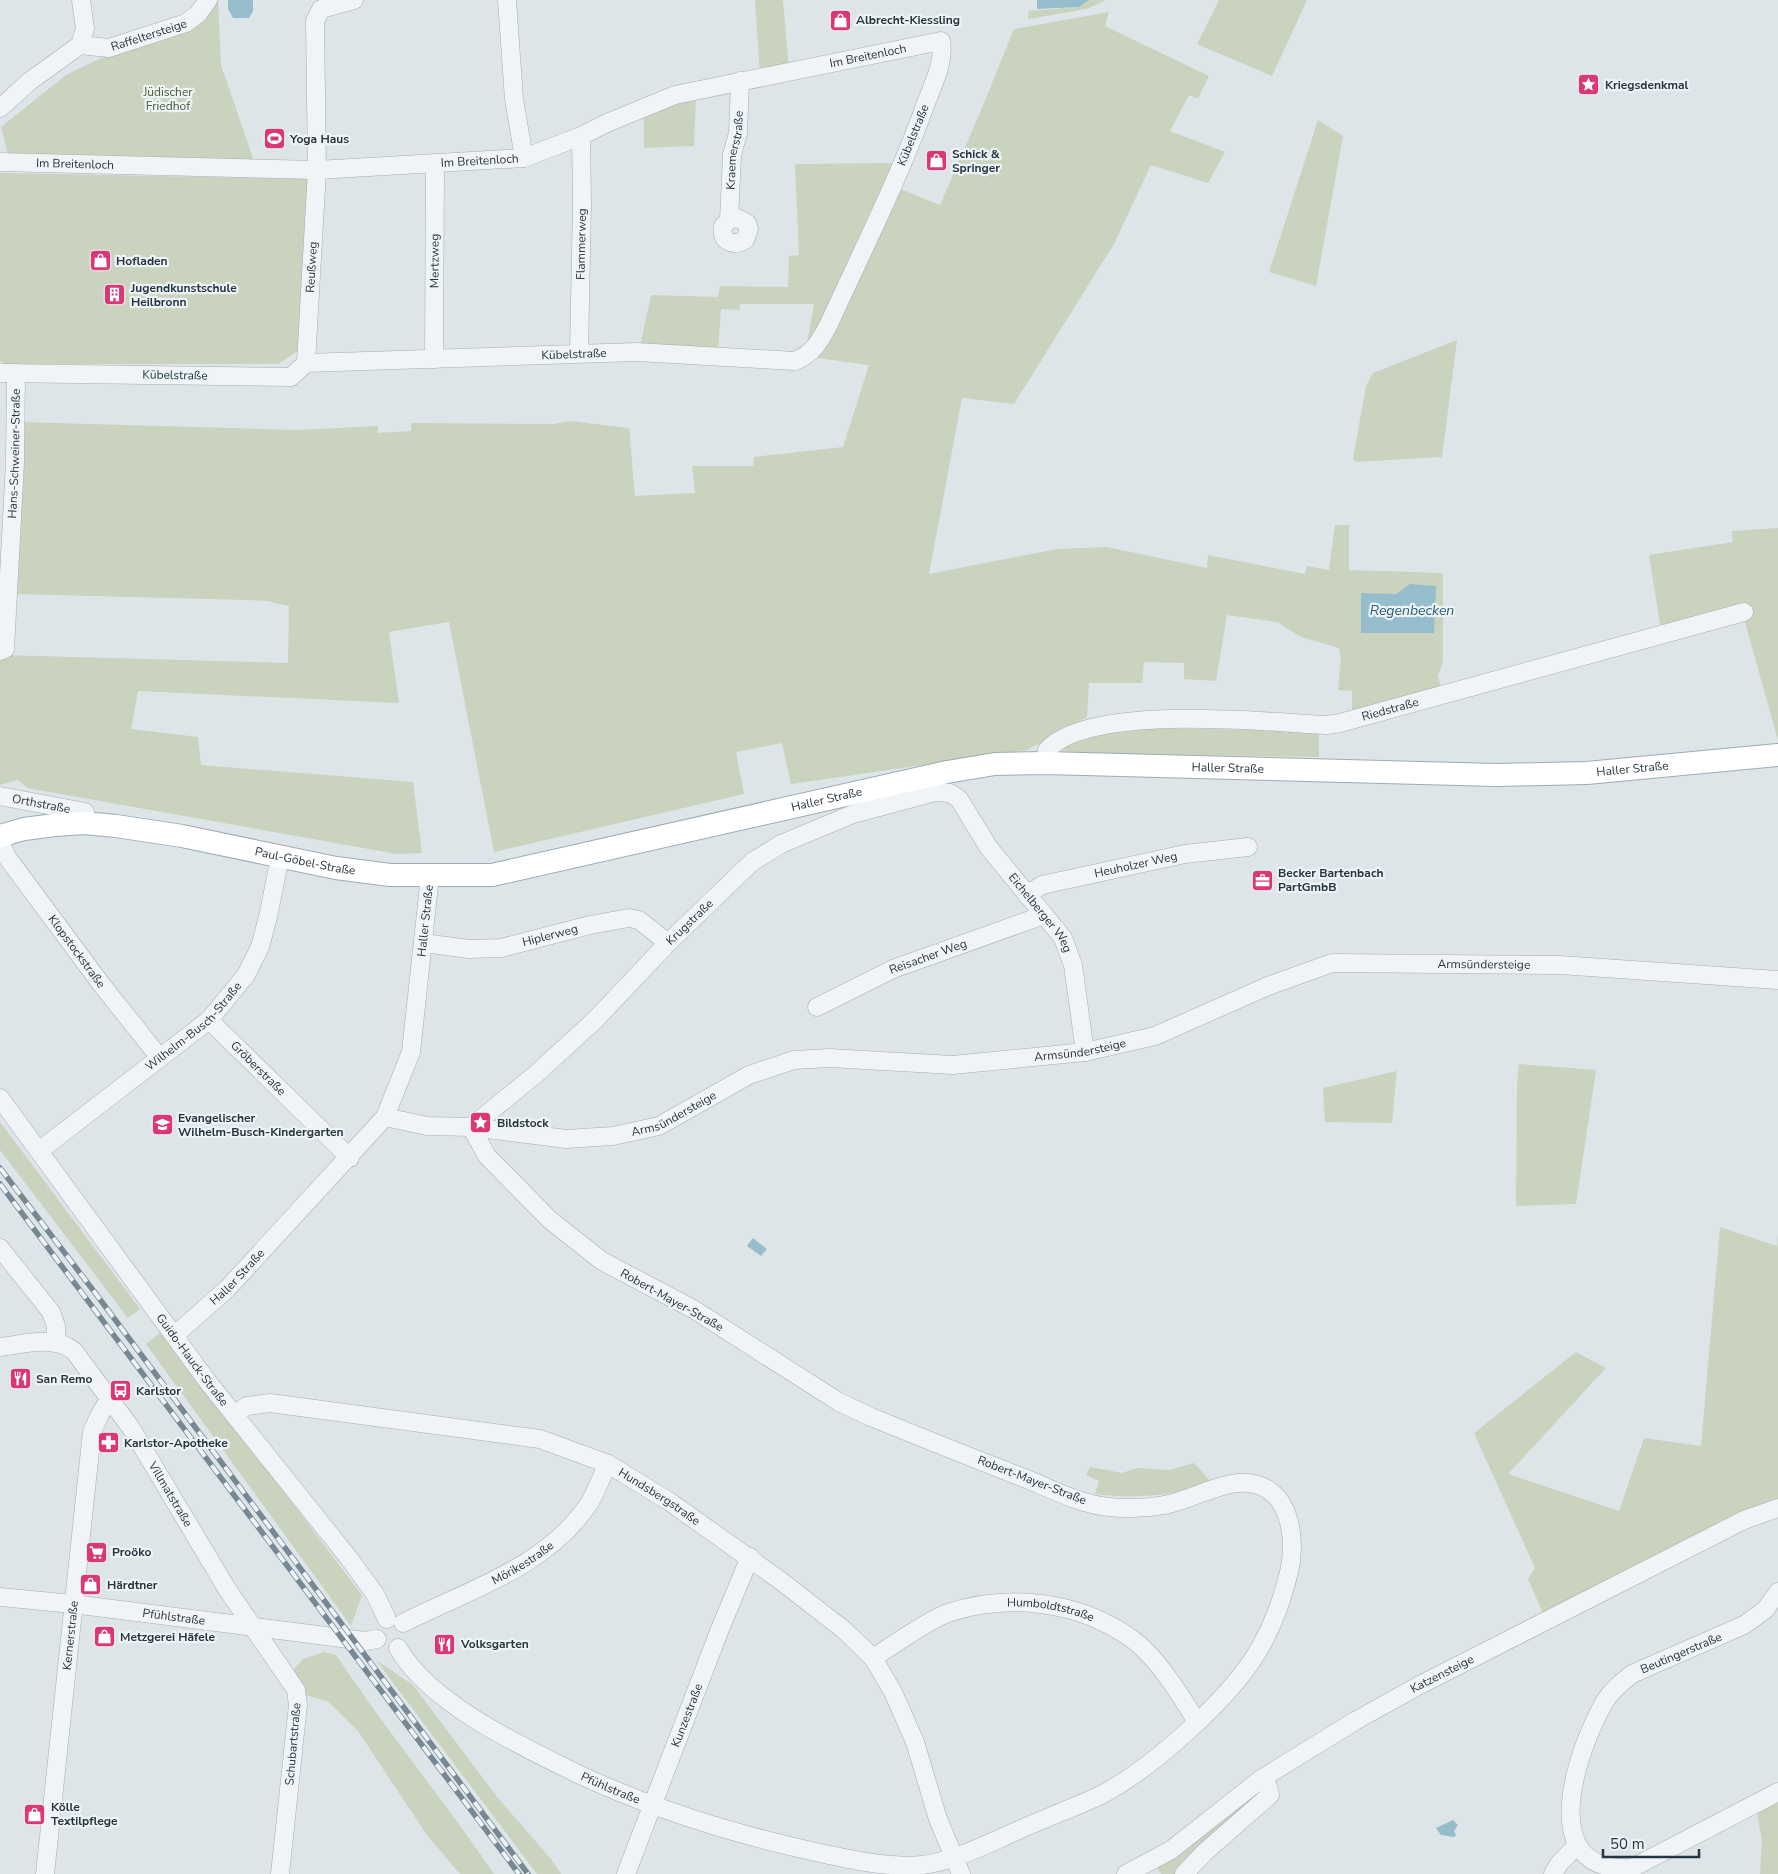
<svg xmlns="http://www.w3.org/2000/svg" width="1778" height="1874" viewBox="0 0 1778 1874" font-family="'Nunito Sans',sans-serif">
	<style>
		.green { fill: #c9d3be; fill-rule: evenodd }
		.water { fill: #95bdcc }
		.lines { fill: none; stroke-linecap: round; stroke-linejoin: round }
		.minor-casing { stroke: #a3adb3; stroke-width: 19 }
		.major-casing { stroke: #9cacb5; stroke-width: 24 }
		.minor { stroke: #f1f4f7; stroke-width: 18 }
		.major { stroke: #fff; stroke-width: 22 }
		.rail-casing { stroke: #768894; stroke-width: 5.5 }
		.rail { stroke: #edf3f6; stroke-width: 4; stroke-dasharray: 11; stroke-linecap: butt }
		.labels { text-anchor: middle; dominant-baseline: central; stroke-width: 4.5; stroke-linejoin: round; paint-order: stroke }
		.poi-label { font-size: 12px; font-weight: bold; fill: #263641; stroke: #edf3f6; text-anchor: start }
		.street-label { font-size: 12px; fill: #263641; stroke: #edf3f6 }
		.park-label { font-size: 12px; fill: #455e32; stroke: #edf3f6 }
		.water-label { font-size: 14px; font-style: italic; fill: #2c6078; stroke: #edf3f6 }
	</style>
	<rect width="100%" height="100%" fill="#dee5e9"/>
	<g class="green">
		<polygon points="214,0 218,0 221,65 255,164 8,154 1,127 66,75 101,58 184,29"/>
		<polygon points="755,0 783,0 789,69 760,74"/>
		<polygon points="1089,0 1106,0 1087,9 1028,19 1029,11 1079,7"/>
		<polygon points="1219,0 1307,0 1272,76 1197,44"/>
		<path d="M 1109,12 L 1105,26 L 1209,76 L 1198,99 L 1189,95 L 1170,131 L 1225,152 L 1208,183 L 1151,165 L 1114,244 L 1014,404 L 962,398 L 929,574 L 1057,549 L 1107,547 L 1207,568 L 1208,555 L 1305,574 L 1307,566 L 1329,570 L 1335,525 L 1349,525 L 1349,570 L 1443,573 L 1443,662 L 1438,675 L 1441,689 L 1352,717 L 1352,691 L 1338,690 L 1341,658 L 1339,648 L 1301,637 L 1277,622 L 1227,615 L 1216,681 L 1184,679 L 1184,663 L 1144,662 L 1142,683 L 1089,683 L 1087,717 L 1027,750 L 791,784 L 782,743 L 736,752 L 744,794 L 494,852 L 449,622 L 389,632 L 399,703 L 138,691 L 131,729 L 198,737 L 201,765 L 413,782 L 422,853 L 397,854 L 27,788 L 18,780 L 0,785 L 0,655 L 288,663 L 289,606 L 266,601 L 247,600 L 15,594 L 20,422 L 297,430 L 378,426 L 378,433 L 411,431 L 411,423 L 553,424 L 569,421 L 629,428 L 635,496 L 695,493 L 692,466 L 753,466 L 754,457 L 843,447 L 869,365 L 817,358 L 898,188 L 940,205 L 982,108 L 1014,29 ZM 1410,584 L 1361,633 L 1361,594 L 1396,594 Z"/>
		<polygon points="696,97 694,146 644,148 644,114"/>
		<polygon points="1318,120 1343,136 1316,286 1269,272"/>
		<polygon points="897,163 809,350 788,353 807,344 814,304 740,304 740,310 721,309 718,349 640,346 651,295 718,297 720,286 788,287 789,256 799,255 795,164"/>
		<polygon points="0,173 309,179 298,351 278,364 5,364 0,361"/>
		<polygon points="1457,340 1442,457 1356,462 1353,459 1366,386 1373,373"/>
		<polygon points="1778,528 1778,740 1741,608 1661,630 1649,555 1733,542 1732,531"/>
		<polygon points="1147,728 1319,731 1319,757 1071,753 1061,750 1064,744 1109,732"/>
		<polygon points="1519,1064 1596,1070 1576,1204 1516,1206 1517,1082"/>
		<polygon points="1397,1071 1392,1123 1325,1122 1323,1088"/>
		<polygon points="0,1122 140,1309 128,1318 0,1150"/>
		<polygon points="1720,1227 1777,1246 1778,1235 1778,1503 1543,1613 1528,1579 1535,1568 1474,1433 1576,1352 1606,1368 1508,1474 1619,1511 1644,1438 1701,1446"/>
		<polygon points="162,1331 362,1595 351,1626 146,1344"/>
		<path d="M 1194,1463 L 1212,1483 C 1170,1496 1139,1499 1095,1494 L 1099,1481 L 1086,1475 L 1090,1467 L 1122,1473 L 1137,1468 L 1169,1470 Z"/>
		<path d="M 324,1652 L 336,1655 C 386,1730 443,1799 494,1874 L 460,1874 L 427,1835 L 358,1731 L 329,1702 L 306,1695 L 294,1669 L 303,1659 Z"/>
		<polygon points="376,1660 413,1685 498,1798 551,1859 561,1874 537,1874"/>
		<polygon points="1260,1789 1260,1795 1178,1874 1161,1874 1156,1866"/>
		<polygon points="1778,1803 1778,1874 1760,1874 1762,1841 1757,1812"/>
	</g>
	<g class="water">
		<polygon points="228,0 253,0 253,11 249,18 233,18 228,9"/>
		<polygon points="1037,0 1089,0 1079,7 1037,9"/>
		<polygon points="1410,584 1436,586 1434,633 1361,633 1361,593 1396,594"/>
		<polygon points="753,1238 767,1249 761,1256 747,1246"/>
		<polygon points="1453,1820 1458,1825 1454,1831 1456,1835 1454,1837 1441,1835 1436,1828"/>
	</g>
	<g class="lines">
		<defs>
			<g id="minor">
				<polyline points="507,0 514,99 524,158"/>
				<path id="s1" d="M 80,45 L 109,48 L 186,23 L 198,14 L 208,0"/>
				<polyline points="0,108 30,81 80,45 85,29 81,0"/>
				<path id="s2" d="M 0,162 L 317,170 L 524,158 L 581,136 L 607,123 L 675,95 L 941,41 C 945,62 933,84 926,103 C 899,179 862,251 829,324 C 820,341 813,354 795,361 L 636,352 L 306,363 L 291,377 L 0,373"/>
				<path id="s3" d="M 729,220 L 737,218 L 747,223 L 749,229 L 745,240 C 732,247 720,241 723,226 L 729,220 L 732,155 L 738,133 L 740,81"/>
				<path id="s4" d="M 579,353 L 582,204 L 581,136"/>
				<path id="s5" d="M 434,359 L 435,164"/>
				<path id="s6" d="M 306,363 L 317,170 L 315,21 L 321,9 L 354,0"/>
				<path id="s7" d="M 0,651 L 5,649 L 15,462 L 16,373"/>
				<path id="s8" d="M 1045,763 L 1047,750 C 1090,703 1264,722 1327,725 L 1340,723 L 1744,612"/>
				<path id="s9" d="M 0,796 L 85,812"/>
				<path id="s10" d="M 0,841 L 7,857 L 101,984 L 160,1058"/>
				<path id="s11" d="M 1027,895 L 1042,885 L 1185,854 L 1248,847"/>
				<path id="s12" d="M 423,943 L 469,949 L 501,948 L 590,925 L 629,918 L 639,920 L 668,943"/>
				<path id="s13" d="M 817,1007 L 893,969 L 1044,915"/>
				<path id="s14" d="M 209,1020 L 350,1158"/>
				<path id="s15" d="M 0,1098 L 208,1382 L 348,1557 L 375,1594 L 387,1619"/>
				<path id="s16" d="M 385,1117 L 427,1126 L 471,1127 L 566,1139 L 613,1136 L 659,1126 L 749,1075 L 794,1060 L 829,1058 L 953,1065 L 1085,1052 L 1155,1036 L 1268,986 L 1332,963 L 1560,965 L 1778,980"/>
				<path id="s17" d="M 471,1127 L 536,1074 L 595,1020 L 668,943 L 752,862 L 781,844 L 853,814 L 935,792 L 950,793 L 959,799 L 989,848 L 1063,938 L 1073,965 L 1085,1052"/>
				<path id="s18" d="M 39,1151 L 209,1020 L 246,975 L 260,947 L 268,917 L 280,857"/>
				<polyline points="0,1248 51,1312 56,1326 56,1342"/>
				<path id="s19" d="M 175,1335 L 228,1288 L 385,1117 L 411,1052 L 430,876"/>
				<path id="s20" d="M 0,1347 C 25,1344 52,1335 74,1351 L 131,1428 L 227,1589 L 296,1690 L 298,1705 L 280,1874"/>
				<path id="s21" d="M 234,1414 L 247,1406 L 270,1403 L 540,1439 L 608,1464 L 670,1502 L 781,1581 L 844,1630 L 873,1658 L 893,1692 L 915,1742 L 938,1819 L 961,1874"/>
				<path d="M 1778,1592 L 1765,1610 L 1744,1625 L 1632,1674 C 1622,1682 1612,1690 1605,1701 C 1579,1746 1531,1874 1632,1868 L 1778,1792"/>
				<path id="s22" d="M 0,1597 L 73,1604 L 365,1641 L 377,1639"/>
				<path id="s23" d="M 403,1623 C 468,1590 545,1568 588,1505 C 596,1493 601,1477 608,1464"/>
				<path id="s24" d="M 398,1648 C 430,1704 521,1746 578,1774 C 655,1810 737,1835 820,1853 C 853,1860 887,1868 922,1865 C 956,1861 988,1843 1019,1830 C 1045,1818 1073,1808 1099,1796 C 1150,1770 1234,1696 1261,1646 C 1275,1621 1282,1599 1289,1572 C 1295,1547 1293,1508 1270,1491 C 1238,1468 1197,1500 1164,1505 C 1148,1508 1125,1509 1109,1507 C 1078,1504 1048,1487 1019,1476 C 970,1457 920,1437 871,1417 L 839,1402 L 693,1309 L 602,1261 L 550,1220 L 487,1156 L 471,1127"/>
				<path id="s25" d="M 873,1658 C 892,1646 928,1620 948,1613 C 1009,1593 1079,1601 1132,1639 C 1157,1657 1181,1696 1197,1722"/>
				<path id="s26" d="M 45,1874 L 92,1432 L 100,1414 L 109,1400"/>
				<path id="s27" d="M 626,1874 L 720,1629 L 750,1557"/>
				<path id="s28" d="M 1126,1874 L 1171,1850 L 1261,1779 L 1355,1721 L 1418,1686 L 1744,1520 L 1778,1508"/>
				<polyline points="1184,1874 1206,1851 1270,1795 1268,1787 1261,1779"/>
				<polyline points="1553,1874 1559,1864 1574,1848"/>
			</g>
			<g id="major">
				<path id="s29" d="M 0,836 L 24,829 L 55,825 L 84,823 L 116,826 L 182,836 L 336,868 L 390,875 L 492,875 L 947,772 L 995,764 L 1045,763 L 1496,775 L 1587,773 L 1778,755"/>
			</g>
		</defs>
		<use href="#minor" class="minor-casing"/>
		<use href="#major" class="major-casing"/>
		<use href="#minor" class="minor"/>
		<use href="#major" class="major"/>
		<defs>
			<g id="rail">
				<polyline points="0,1168 96,1294 528,1874"/>
				<polyline points="0,1184 519,1874"/>
			</g>
		</defs>
		<use href="#rail" class="rail-casing"/>
		<use href="#rail" class="rail"/>
	</g>
	<defs>
		<symbol id="shop-square" viewBox="-11 -11 22 22"><rect x="-9" y="-9" width="18" height="18" rx="4" fill="#d93776" stroke="#edf3f6"/><path d="M-5-2.5h2.3a2.7 3.5 0 0 1 5.4 0H5L5.5 6h-11ZM-1.5-2.5h3a1.5 2.3 0 0 0-3 0Z" fill="#fff"/></symbol>
		<symbol id="sight-square" viewBox="-11 -11 22 22"><rect x="-9" y="-9" width="18" height="18" rx="4" fill="#d93776" stroke="#edf3f6"/><path d="M0-6L1.8-2.2L6-1.7L2.9 1.2L3.7 5.4L0 3.3L-3.7 5.4L-2.9 1.2L-6-1.7L-1.8-2.2Z" fill="#fff"/></symbol>
		<symbol id="stadium-square" viewBox="-11 -11 22 22"><rect x="-9" y="-9" width="18" height="18" rx="4" fill="#d93776" stroke="#edf3f6"/><path d="M0-5a6.5 5 0 1 0 0 10a6.5 5 0 1 0 0-10ZM-3.5-1.8h7v3.6h-7Z" fill="#fff"/></symbol>
		<symbol id="building-square" viewBox="-11 -11 22 22"><rect x="-9" y="-9" width="18" height="18" rx="4" fill="#d93776" stroke="#edf3f6"/><path d="M-4-6H4V6H1V3H-1V6H-4ZM-2.5-4.3h1.7v1.8h-1.7ZM.8-4.3h1.7v1.8H.8ZM-2.5-1h1.7V.8h-1.7ZM.8-1h1.7V.8H.8Z" fill="#fff"/></symbol>
		<symbol id="office-square" viewBox="-11 -11 22 22"><rect x="-9" y="-9" width="18" height="18" rx="4" fill="#d93776" stroke="#edf3f6"/><path d="M-6-3h4V-5.5h4V-3h4V5H-6ZM-1-4.5V-3h2v-1.5ZM-6 0V1H6V0Z" fill="#fff"/></symbol>
		<symbol id="school-square" viewBox="-11 -11 22 22"><rect x="-9" y="-9" width="18" height="18" rx="4" fill="#d93776" stroke="#edf3f6"/><path d="M0-5L7-2L0 1L-7-2ZM-4 1L0 2.5L4 1V4Q0 6-4 4Z" fill="#fff"/></symbol>
		<symbol id="restaurant-square" viewBox="-11 -11 22 22"><rect x="-9" y="-9" width="18" height="18" rx="4" fill="#d93776" stroke="#edf3f6"/><path d="M-5-6h1v4h1v-4h1v4h1v-4h1v5L-1.5 .5V6h-2V.5L-5-1ZM5-6V6H3V1.5H1.5Q1.5-4 5-6Z" fill="#fff"/></symbol>
		<symbol id="bus-square" viewBox="-11 -11 22 22"><rect x="-9" y="-9" width="18" height="18" rx="4" fill="#d93776" stroke="#edf3f6"/><path d="M-5-6H5V4H4V6H2V4H-2V6H-4V4H-5ZM-3.5-4V0h7V-4ZM-3.5 1.2v1.5H-2V1.2ZM2 1.2v1.5H3.5V1.2Z" fill="#fff"/></symbol>
		<symbol id="pharmacy-square" viewBox="-11 -11 22 22"><rect x="-9" y="-9" width="18" height="18" rx="4" fill="#d93776" stroke="#edf3f6"/><path d="M-2-6h4v4h4v4h-4v4h-4v-4h-4v-4h4Z" fill="#fff"/></symbol>
		<symbol id="supermarket-square" viewBox="-11 -11 22 22"><rect x="-9" y="-9" width="18" height="18" rx="4" fill="#d93776" stroke="#edf3f6"/><path d="M-6-5.5h2.5l.6 2H6L4.5 2H-2.5L-4.4-4H-6ZM-1.5 3.2a1.3 1.3 0 1 0 .1 0ZM3 3.2a1.3 1.3 0 1 0 .1 0Z" fill="#fff"/></symbol>
	</defs>
	<g fill-rule="evenodd">
		<use href="#shop-square" x="828" y="8" width="25" height="25"/>
		<use href="#sight-square" x="1576" y="72" width="25" height="25"/>
		<use href="#stadium-square" x="262" y="126" width="25" height="25"/>
		<use href="#shop-square" x="924" y="148" width="25" height="25"/>
		<use href="#shop-square" x="88" y="248" width="25" height="25"/>
		<use href="#building-square" x="102" y="282" width="25" height="25"/>
		<use href="#office-square" x="1250" y="868" width="25" height="25"/>
		<use href="#sight-square" x="468" y="1110" width="25" height="25"/>
		<use href="#school-square" x="150" y="1112" width="25" height="25"/>
		<use href="#restaurant-square" x="8" y="1366" width="25" height="25"/>
		<use href="#bus-square" x="108" y="1378" width="25" height="25"/>
		<use href="#pharmacy-square" x="96" y="1430" width="25" height="25"/>
		<use href="#supermarket-square" x="84" y="1540" width="25" height="25"/>
		<use href="#shop-square" x="78" y="1572" width="25" height="25"/>
		<use href="#shop-square" x="92" y="1624" width="25" height="25"/>
		<use href="#restaurant-square" x="432" y="1632" width="25" height="25"/>
		<use href="#shop-square" x="22" y="1802" width="25" height="25"/>
	</g>
	<g class="labels">
		<g class="poi-label">
			<text x="856" y="20">Albrecht-Kiessling</text>
			<text x="1605" y="85">Kriegsdenkmal</text>
			<text x="290" y="139">Yoga Haus</text>
			<text x="952" y="154">Schick &amp;<tspan x="952" dy="14">Springer</tspan></text>
			<text x="116" y="261">Hofladen</text>
			<text x="131" y="288">Jugendkunstschule<tspan x="131" dy="14">Heilbronn</tspan></text>
			<text x="1278" y="873">Becker Bartenbach<tspan x="1278" dy="14">PartGmbB</tspan></text>
			<text x="178" y="1118">Evangelischer<tspan x="178" dy="14">Wilhelm-Busch-Kindergarten</tspan></text>
			<text x="497" y="1123">Bildstock</text>
			<text x="36" y="1379">San Remo</text>
			<text x="136" y="1391">Karlstor</text>
			<text x="124" y="1443">Karlstor-Apotheke</text>
			<text x="112" y="1552">Proöko</text>
			<text x="107" y="1585">Härdtner</text>
			<text x="120" y="1637">Metzgerei Häfele</text>
			<text x="461" y="1644">Volksgarten</text>
			<text x="51" y="1807">Kölle<tspan x="51" dy="14">Textilpflege</tspan></text>
		</g>
		<g class="street-label">
			<text stroke="none"><textPath href="#s1" startOffset="71">Raffeltersteige</textPath></text>
			<text stroke="none"><textPath href="#s2" startOffset="885">Im Breitenloch</textPath></text>
			<text transform="translate(913 135) rotate(-68)">Kübelstraße</text>
			<text stroke="none"><textPath href="#s3" startOffset="151">Kraemerstraße</textPath></text>
			<text stroke="none"><textPath href="#s2" startOffset="480">Im Breitenloch</textPath></text>
			<text stroke="none"><textPath href="#s2" startOffset="75">Im Breitenloch</textPath></text>
			<text stroke="none"><textPath href="#s4" startOffset="109">Flammerweg</textPath></text>
			<text stroke="none"><textPath href="#s5" startOffset="98">Mertzweg</textPath></text>
			<text stroke="none"><textPath href="#s6" startOffset="96">Reußweg</textPath></text>
			<text transform="translate(574 354) rotate(-2)">Kübelstraße</text>
			<text transform="translate(175 375) rotate(1)">Kübelstraße</text>
			<text stroke="none"><textPath href="#s7" startOffset="201">Hans-Schweiner-Straße</textPath></text>
			<text stroke="none"><textPath href="#s8" startOffset="365">Riedstraße</textPath></text>
			<text stroke="none"><textPath href="#s29" startOffset="1246">Haller Straße</textPath></text>
			<text stroke="none"><textPath href="#s29" startOffset="1651">Haller Straße</textPath></text>
			<text stroke="none"><textPath href="#s29" startOffset="841">Haller Straße</textPath></text>
			<text stroke="none"><textPath href="#s9" startOffset="42">Orthstraße</textPath></text>
			<text stroke="none"><textPath href="#s29" startOffset="310">Paul-Göbel-Straße</textPath></text>
			<text stroke="none"><textPath href="#s11" startOffset="114">Heuholzer Weg</textPath></text>
			<text stroke="none"><textPath href="#s17" startOffset="750">Eichelberger Weg</textPath></text>
			<text stroke="none"><textPath href="#s19" startOffset="505">Haller Straße</textPath></text>
			<text stroke="none"><textPath href="#s17" startOffset="300">Krugstraße</textPath></text>
			<text stroke="none"><textPath href="#s12" startOffset="129">Hiplerweg</textPath></text>
			<text stroke="none"><textPath href="#s10" startOffset="135">Klopstockstraße</textPath></text>
			<text stroke="none"><textPath href="#s13" startOffset="122">Reisacher Weg</textPath></text>
			<text stroke="none"><textPath href="#s16" startOffset="1135">Armsündersteige</textPath></text>
			<text stroke="none"><textPath href="#s18" startOffset="199">Wilhelm-Busch-Straße</textPath></text>
			<text stroke="none"><textPath href="#s16" startOffset="715">Armsündersteige</textPath></text>
			<text stroke="none"><textPath href="#s14" startOffset="69">Gröberstraße</textPath></text>
			<text stroke="none"><textPath href="#s16" startOffset="295">Armsündersteige</textPath></text>
			<text stroke="none"><textPath href="#s19" startOffset="85">Haller Straße</textPath></text>
			<text transform="translate(672 1300) rotate(29)">Robert-Mayer-Straße</text>
			<text stroke="none"><textPath href="#s15" startOffset="325">Guido-Hauck-Straße</textPath></text>
			<text transform="translate(1032 1480) rotate(21)">Robert-Mayer-Straße</text>
			<text stroke="none"><textPath href="#s20" startOffset="249">Villmatstraße</textPath></text>
			<text stroke="none"><textPath href="#s21" startOffset="444">Hundsbergstraße</textPath></text>
			<text stroke="none"><textPath href="#s23" startOffset="134">Mörikestraße</textPath></text>
			<text stroke="none"><textPath href="#s25" startOffset="192">Humboldtstraße</textPath></text>
			<text stroke="none"><textPath href="#s22" startOffset="175">Pfühlstraße</textPath></text>
			<text stroke="none"><textPath href="#s26" startOffset="240">Kernerstraße</textPath></text>
			<text transform="translate(1681 1653) rotate(-23)">Beutingerstraße</text>
			<text stroke="none"><textPath href="#s28" startOffset="375">Katzensteige</textPath></text>
			<text stroke="none"><textPath href="#s27" startOffset="170">Kunzestraße</textPath></text>
			<text transform="translate(293 1744) rotate(-85)">Schubartstraße</text>
			<text stroke="none"><textPath href="#s24" startOffset="258">Pfühlstraße</textPath></text>
		</g>
		<g class="park-label">
			<text x="168" y="92">Jüdischer<tspan x="168" dy="14">Friedhof</tspan></text>
		</g>
		<g class="water-label">
			<text x="1412" y="610">Regenbecken</text>
		</g>
	</g>
	<path d="M1603 1849v8h96v-8" fill="none" stroke="#263641" stroke-width="2.5"/>
	<text x="1610" y="1849" font-size="15" fill="#263641" stroke="#edf3f6" stroke-width="4" paint-order="stroke">50 m</text>
</svg>
